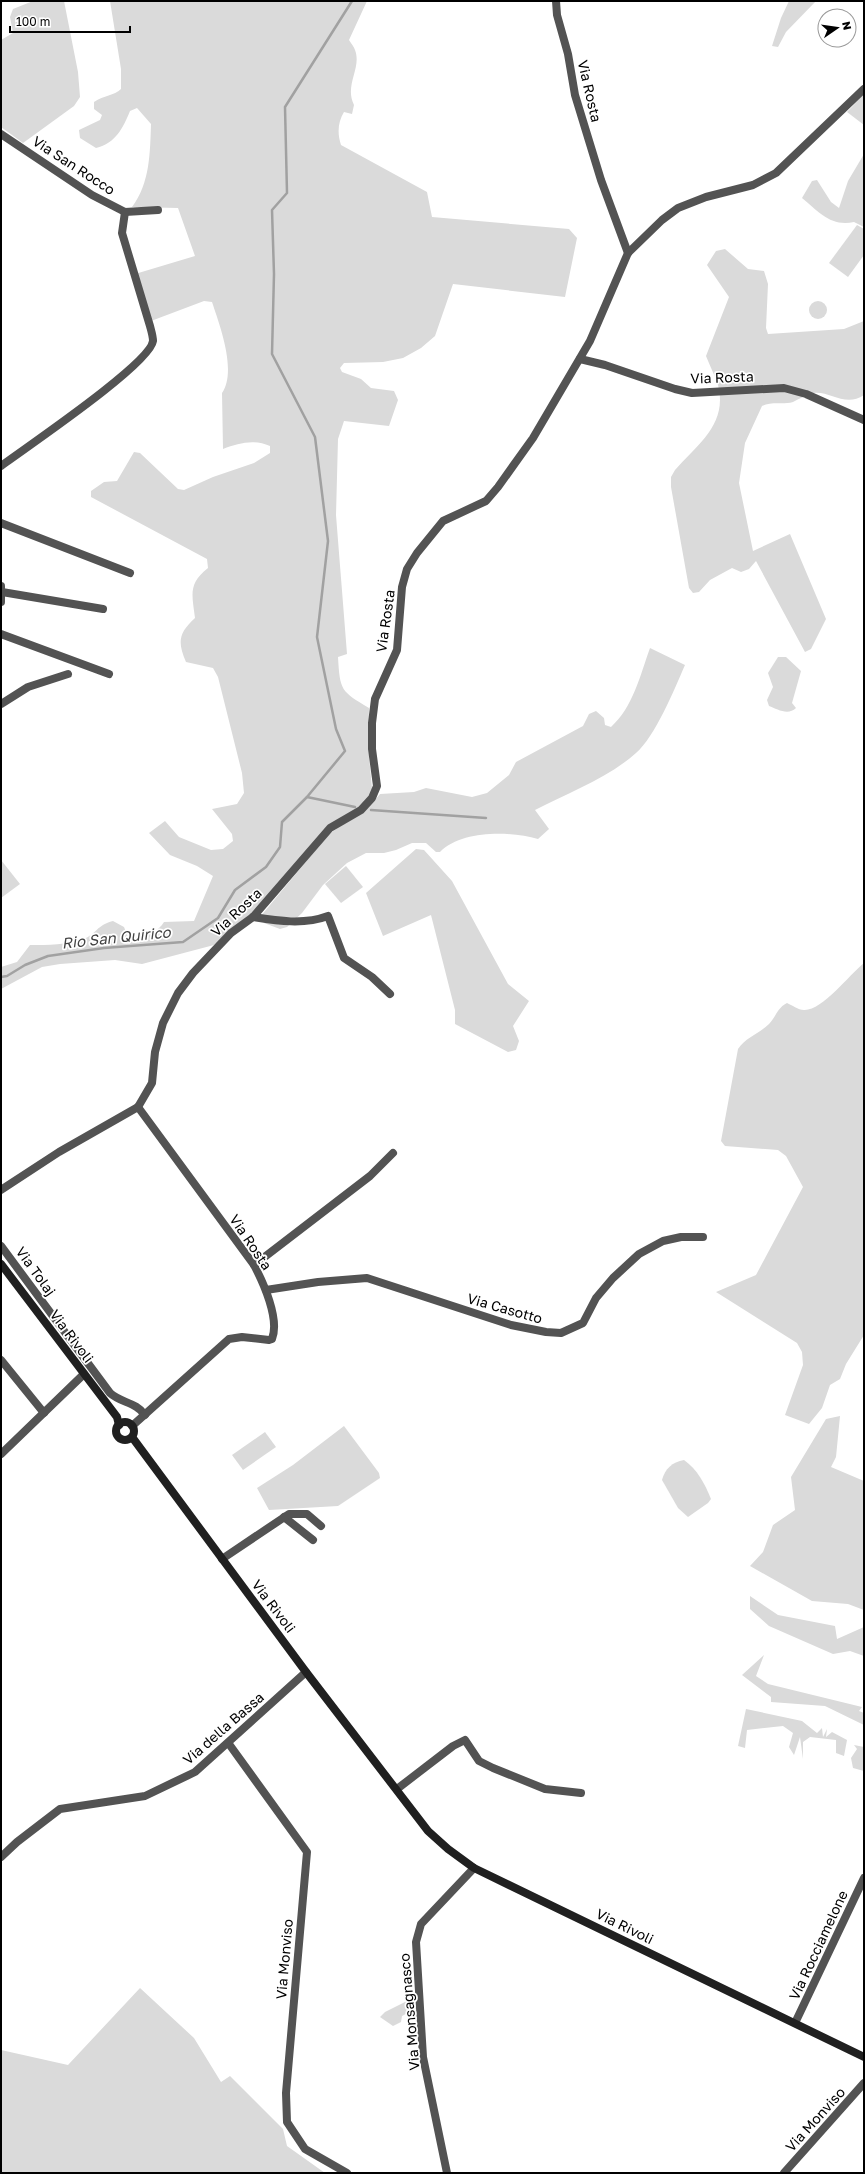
<svg xmlns="http://www.w3.org/2000/svg" width="865" height="2174" viewBox="0 0 865 2174" font-family="'Golos Text',sans-serif">
	<style>
		.green { fill: #dadada }
		.lines { fill: none; stroke-linecap: round; stroke-linejoin: round }
		.stream { stroke: #a1a1a1; stroke-width: 2.5 }
		.street { stroke: #535353; stroke-width: 8 }
		.secondary { stroke: #202020; stroke-width: 8 }
		.labels { text-anchor: middle; dominant-baseline: central; stroke-width: 3.5; stroke-linejoin: round; paint-order: stroke }
		.street-label { font-size: 14px; fill: #000; stroke: #fff }
		.water-label { font-size: 15px; font-style: italic; fill: #424242; stroke: #fff }
	</style>
	<rect width="100%" height="100%" fill="#fff"/>
	<g class="green">
		<polygon points="33,1 64,1 78,72 80,97 74,106 23,143 1,127 1,40 13,33 10,17 13,9"/>
		<path d="M 110,1 L 367,1 L 349,40 C 351,43 354,47 355,50 C 362,68 344,85 354,105 L 352,114 L 344,112 C 338,122 337,133 341,145 L 427,192 L 432,217 L 569,229 L 577,238 L 565,297 L 453,284 L 435,336 L 421,348 L 403,358 L 383,362 L 344,363 L 340,368 L 342,372 L 361,379 L 371,388 L 394,391 L 398,400 L 389,426 L 344,421 L 338,439 L 336,515 L 347,654 L 338,657 C 340,691 341,691 369,708 L 368,746 L 372,788 L 370,798 L 362,806 L 330,826 L 253,913 L 214,945 L 142,964 L 115,960 L 60,964 L 42,967 L 1,989 L 1,967 L 17,962 L 30,945 C 48,945 67,945 84,939 C 96,934 97,925 113,921 L 124,927 L 128,937 C 140,940 158,933 164,922 L 194,921 L 213,876 L 197,866 L 170,855 L 149,833 L 165,821 L 179,837 L 211,850 L 223,849 L 233,841 L 232,834 L 212,809 L 237,804 L 244,793 L 242,773 L 218,677 L 213,668 L 186,662 C 177,641 179,633 195,618 C 192,594 188,584 208,568 L 207,559 L 91,497 L 91,491 L 104,482 L 117,481 L 134,452 L 140,453 L 178,489 L 184,490 L 213,477 L 254,463 L 270,453 L 270,446 C 254,439 239,443 223,449 L 222,393 C 237,371 220,326 212,302 L 204,301 L 151,321 L 135,274 L 195,256 L 178,208 L 132,207 C 150,183 150,153 151,124 L 137,108 L 130,111 C 123,128 116,143 96,148 L 80,138 L 79,130 L 100,120 L 102,115 L 94,109 L 94,102 C 104,95 114,96 121,89 L 121,69 Z"/>
		<polygon points="789,1 816,1 786,32 778,47 772,46 781,18"/>
		<polygon points="864,94 864,125 847,112"/>
		<path d="M 864,154 L 864,227 L 854,222 C 831,227 819,212 802,198 L 812,181 L 817,180 L 831,202 L 839,208 L 848,181 Z"/>
		<polygon points="857,225 864,229 864,255 848,277 829,263"/>
		<path d="M 725,249 L 748,269 L 764,271 L 768,284 L 766,328 L 768,334 L 844,329 L 864,321 L 864,395 C 845,408 829,390 813,393 C 806,395 799,399 793,402 C 783,405 772,401 762,406 L 745,443 L 739,483 L 753,551 L 790,534 L 826,619 L 811,649 L 805,652 L 756,561 L 749,569 L 741,572 L 732,568 L 710,580 L 699,592 L 693,593 L 689,588 L 671,487 L 671,477 L 675,470 C 698,444 728,424 718,385 C 715,376 710,366 706,356 L 729,297 L 707,265 L 716,251 Z"/>
		<circle cx="818" cy="310" r="9"/>
		<path d="M 650,648 L 685,665 C 675,688 655,737 636,753 C 608,778 568,793 535,810 L 549,829 L 538,839 C 510,831 462,830 440,852 L 436,852 L 426,843 L 412,843 L 396,850 L 384,853 L 366,853 L 347,863 L 323,885 L 302,913 L 287,927 L 280,929 L 264,923 L 260,917 L 329,834 L 369,807 L 380,794 L 414,792 L 426,788 L 472,797 L 487,793 L 509,775 L 516,762 L 583,726 L 589,714 L 596,711 L 604,718 L 605,725 L 611,727 C 633,707 640,676 650,648 Z"/>
		<path d="M 778,657 L 786,657 L 801,671 L 792,703 L 796,708 C 788,716 777,709 769,706 L 767,700 L 773,687 L 768,673 Z"/>
		<polygon points="416,849 424,850 452,881 508,984 529,1001 513,1026 519,1041 516,1050 508,1052 455,1024 455,1010 431,915 383,936 366,893"/>
		<polygon points="1,860 20,884 1,898"/>
		<polygon points="346,866 363,887 341,903 325,884"/>
		<path d="M 864,963 L 864,1335 L 846,1364 L 840,1379 L 830,1385 L 822,1408 L 809,1424 L 785,1415 L 803,1365 L 802,1352 L 797,1343 L 716,1292 L 756,1275 L 803,1187 L 786,1156 L 778,1150 L 725,1146 L 721,1141 L 738,1049 C 746,1037 759,1034 769,1024 C 776,1017 777,1008 787,1003 C 792,1005 798,1010 804,1010 C 822,1011 849,975 864,963 Z"/>
		<polygon points="840,1416 836,1457 831,1467 864,1481 864,1610 848,1604 812,1601 750,1566 763,1552 773,1525 795,1510 791,1477 826,1419"/>
		<polygon points="344,1426 379,1473 380,1478 338,1506 269,1510 257,1488 293,1465"/>
		<polygon points="265,1432 276,1447 243,1470 232,1455"/>
		<path d="M 684,1460 C 697,1469 705,1484 711,1499 L 708,1503 L 688,1517 L 678,1508 L 662,1480 C 665,1469 672,1462 684,1460 Z"/>
		<polygon points="750,1596 778,1615 835,1626 837,1639 864,1627 864,1656 850,1651 833,1654 769,1626 750,1609"/>
		<polygon points="764,1655 756,1676 768,1684 862,1707 859,1711 864,1713 864,1725 825,1706 771,1702 771,1697 742,1675"/>
		<polygon points="746,1709 802,1721 817,1733 822,1728 823,1737 827,1729 826,1737 832,1732 847,1740 844,1756 836,1753 836,1740 810,1737 803,1742 803,1759 800,1737 794,1755 789,1747 793,1733 783,1726 747,1730 745,1748 738,1746"/>
		<polygon points="854,1745 864,1747 864,1771 853,1768 851,1758 857,1749"/>
		<polygon points="140,1988 194,2038 221,2082 230,2076 283,2129 287,2146 325,2173 1,2173 1,2050 68,2065"/>
		<polygon points="415,1997 417,2008 402,2016 401,2022 393,2026 380,2017 385,2012"/>
	</g>
	<g class="lines">
		<g class="stream">
			<polyline points="307,797 345,751 336,729 317,637 328,541 315,437 272,354 274,274 272,210 287,193 285,107 352,1"/>
			<polyline points="371,810 486,818"/>
			<polyline points="1,977 7,976 25,965 48,956 104,948 183,942 218,918 235,890 266,867 280,847 282,822 307,797 355,807"/>
		</g>
		<g class="street">
			<polyline points="556,1 557,15 568,54 575,95 601,180 628,253"/>
			<polyline points="1,134 92,195 125,212 158,210"/>
			<polyline points="580,359 605,365 675,389 692,393 784,388 806,394 864,420"/>
			<path d="M 1,466 C 25,448 150,364 153,341 C 153,336 151,330 150,326 L 122,233 L 125,212"/>
			<polyline points="1,523 130,573"/>
			<polyline points="1,586 1,602"/>
			<polyline points="2,592 103,609"/>
			<polyline points="1,634 109,674"/>
			<polyline points="1,704 28,687 68,674"/>
			<path d="M 253,917 C 278,921 304,925 328,916 L 344,958 L 372,977 L 390,994"/>
			<polyline points="138,1107 152,1083 155,1052 163,1023 178,993 193,973 231,933 253,917 330,828 361,810 372,798 377,786 372,749 372,723 375,699 397,650 402,587 407,569 417,553 443,521 486,501 498,487 533,438 590,341 628,253 662,220 678,208 706,197 753,185 776,173 864,89"/>
			<polyline points="1,1190 59,1152 138,1107"/>
			<path d="M 1,1246 L 110,1393 C 121,1403 136,1402 145,1415"/>
			<polyline points="254,1265 370,1176 393,1153"/>
			<polyline points="266,1290 318,1282 367,1278 511,1325 546,1332 561,1333 583,1323 596,1298 613,1278 639,1254 663,1241 681,1237 703,1237"/>
			<polyline points="1,1360 44,1413"/>
			<path d="M 132,1426 L 229,1339 L 242,1337 L 269,1340 L 272,1339 C 280,1319 263,1282 254,1265 L 138,1107"/>
			<polyline points="1,1454 84,1374"/>
			<polyline points="284,1517 313,1540"/>
			<polyline points="222,1559 289,1514 307,1514 321,1526"/>
			<polyline points="229,1744 307,1852 286,2093 287,2122 305,2149 347,2173"/>
			<polyline points="397,1789 453,1746 465,1740 479,1761 493,1768 545,1789 581,1793"/>
			<polyline points="1,1857 17,1842 60,1809 145,1796 195,1772 306,1672"/>
			<polyline points="795,2023 864,1878"/>
			<polyline points="447,2173 423,2057 416,1942 421,1924 474,1868"/>
			<polyline points="784,2173 864,2083"/>
		</g>
		<g class="secondary">
			<polyline points="1,1264 117,1417 119,1425"/>
			<circle cx="125" cy="1431" r="9"/>
			<polyline points="132,1437 306,1672 428,1831 448,1849 474,1868 864,2057"/>
		</g>
	</g>
	<g class="labels">
		<g class="street-label">
			<text transform="translate(590 91) rotate(77)">Via Rosta</text>
			<text transform="translate(74 165) rotate(33)">Via San Rocco</text>
			<text transform="translate(722 377) rotate(-2)">Via Rosta</text>
			<text transform="translate(385 621) rotate(-82)">Via Rosta</text>
			<text transform="translate(236 912) rotate(-43)">Via Rosta</text>
			<text transform="translate(251 1242) rotate(56)">Via Rosta</text>
			<text transform="translate(36 1271) rotate(54)">Via Tolaj</text>
			<text transform="translate(505 1308) rotate(16)">Via Casotto</text>
			<text transform="translate(72 1336) rotate(53)">Via Rivoli</text>
			<text transform="translate(274 1606) rotate(53)">Via Rivoli</text>
			<text transform="translate(223 1728) rotate(-41)">Via della Bassa</text>
			<text transform="translate(625 1926) rotate(26)">Via Rivoli</text>
			<text transform="translate(818 1945) rotate(-65)">Via Rocciamelone</text>
			<text transform="translate(284 1959) rotate(-85)">Via Monviso</text>
			<text transform="translate(409 2012) rotate(-95)">Via Monsagnasco</text>
			<text transform="translate(815 2119) rotate(-48)">Via Monviso</text>
		</g>
		<g class="water-label">
			<text transform="translate(116 937) rotate(-6)">Rio San Quirico</text>
		</g>
	</g>
	<rect width="865" height="2174" fill="none" stroke="#000000" stroke-width="4"/>
	<g transform="translate(837 28) rotate(77)"><circle r="19" fill="#ffffff" stroke="#999999"/>
	<path d="M0-3L7 15L0 10L-7 15Z" fill="#000000"/>
	<text y="-6" font-size="11" font-weight="bold" text-anchor="middle" fill="#000000">N</text>
	</g>
	<path d="M10 26v6h120v-6" fill="none" stroke="#000000" stroke-width="2"/>
	<text x="16" y="26" font-size="12" fill="#000000" stroke="#ffffff" stroke-width="3" paint-order="stroke">100 m</text>
</svg>
